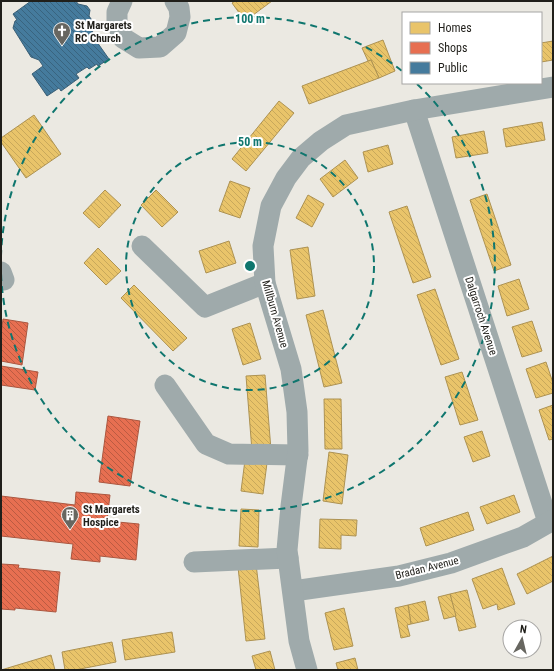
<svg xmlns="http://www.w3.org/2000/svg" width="554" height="671" viewBox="0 0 554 671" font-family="'Roboto Condensed',sans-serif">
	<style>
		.homes { fill: url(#homes-back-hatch); stroke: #ad9252 }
		.shops { fill: url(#shops-back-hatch); stroke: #ab5740 }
		.public { fill: url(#public-back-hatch); stroke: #3a5f76 }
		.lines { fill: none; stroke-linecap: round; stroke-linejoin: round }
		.minor { stroke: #9faaab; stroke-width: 21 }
		.ring { fill: none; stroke: #0f766e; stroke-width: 2; stroke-dasharray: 7 5 }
		.labels { text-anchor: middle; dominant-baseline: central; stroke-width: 4; stroke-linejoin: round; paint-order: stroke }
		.poi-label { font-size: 11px; font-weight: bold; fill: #201f1a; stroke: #fff; text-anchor: start }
		.street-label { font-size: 11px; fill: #201f1a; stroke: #fff }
		.centre { fill: #0f766e; stroke: #fff; stroke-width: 2 }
		.ring-label { font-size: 12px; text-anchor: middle; font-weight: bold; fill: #0f766e; stroke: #fff; stroke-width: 4; stroke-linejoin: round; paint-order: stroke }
	</style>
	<defs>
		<pattern id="homes-back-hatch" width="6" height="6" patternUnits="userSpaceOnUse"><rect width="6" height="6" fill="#e9c46a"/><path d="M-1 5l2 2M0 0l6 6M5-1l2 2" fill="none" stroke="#c8a85b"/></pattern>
		<pattern id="shops-back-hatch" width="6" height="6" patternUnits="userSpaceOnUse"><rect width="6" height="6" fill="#e76f51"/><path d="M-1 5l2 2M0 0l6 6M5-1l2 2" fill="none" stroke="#bb5b42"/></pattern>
		<pattern id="public-back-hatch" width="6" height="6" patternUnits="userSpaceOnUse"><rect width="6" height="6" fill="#457b9d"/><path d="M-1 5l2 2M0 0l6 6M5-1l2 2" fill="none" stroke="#39647f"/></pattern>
	</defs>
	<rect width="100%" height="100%" fill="#ebe9e2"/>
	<g class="homes">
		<polygon points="235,1 272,1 245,21 232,3"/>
		<polygon points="383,40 395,71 379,78 371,60 368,61 362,48"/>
		<polygon points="553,41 553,60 541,62 541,43"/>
		<polygon points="371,60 379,78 309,104 302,86"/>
		<polygon points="279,101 294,113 246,171 232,159"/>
		<polygon points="34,115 61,154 26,178 1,142 1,138"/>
		<polygon points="542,122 545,140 506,147 503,129"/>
		<polygon points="484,131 488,153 456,158 452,137"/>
		<polygon points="388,145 393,164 368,172 363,152"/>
		<polygon points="345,160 358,178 333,197 320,179"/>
		<polygon points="230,181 250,188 240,218 219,211"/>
		<polygon points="105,190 121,205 99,228 83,213"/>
		<polygon points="156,190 178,212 162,227 141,205"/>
		<polygon points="487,194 511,265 494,271 470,200"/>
		<polygon points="308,195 324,204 312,227 296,218"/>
		<polygon points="407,206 431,277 413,283 389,212"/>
		<polygon points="229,241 236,263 206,273 199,251"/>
		<polygon points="308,247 315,296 297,299 290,250"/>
		<polygon points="98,248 121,271 106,285 84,263"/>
		<polygon points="519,279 529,309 507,316 498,286"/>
		<polygon points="134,285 187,338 173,351 121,298"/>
		<polygon points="435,289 459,359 441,365 417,295"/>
		<polygon points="323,310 342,383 324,387 306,315"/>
		<polygon points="532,321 542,351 522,357 512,327"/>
		<polygon points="250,323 261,359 243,365 232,329"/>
		<polygon points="546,362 553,383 553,393 536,398 526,369"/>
		<polygon points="462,372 478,420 460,425 445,377"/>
		<polygon points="265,375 271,450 252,451 246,376"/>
		<polygon points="324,399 341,399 342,449 325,449"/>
		<polygon points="553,405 553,439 549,440 539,410"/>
		<polygon points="482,431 490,456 473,462 464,437"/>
		<polygon points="329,452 348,455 342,504 323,501"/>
		<polygon points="245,460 267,463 263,494 241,491"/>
		<polygon points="514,495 520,512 487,524 480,507"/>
		<polygon points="241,509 259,510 258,547 239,546"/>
		<polygon points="468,512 474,530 426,546 420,528"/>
		<polygon points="320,519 357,520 356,536 341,535 341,549 319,548"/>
		<polygon points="553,556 553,581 527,594 517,574"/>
		<polygon points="256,564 265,639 246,641 238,567"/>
		<polygon points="502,568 515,604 498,610 497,604 483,609 472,579"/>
		<polygon points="467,590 476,627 459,631 450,594"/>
		<polygon points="450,594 456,616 444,619 438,597"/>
		<polygon points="425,601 429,620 411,624 408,605"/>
		<polygon points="408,605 411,624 407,625 410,636 401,638 395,608"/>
		<polygon points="344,608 353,646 334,650 325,613"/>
		<polygon points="172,632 175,652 125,660 122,640"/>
		<polygon points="112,642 116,662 75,670 65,670 62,652"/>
		<polygon points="270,651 275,670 256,670 252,656"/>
		<polygon points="51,655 55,670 1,670"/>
		<polygon points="355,658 358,670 338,670 336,663"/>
	</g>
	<g class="shops">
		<polygon points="3,319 28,323 22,365 1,361 1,334"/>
		<polygon points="1,366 38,372 35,390 1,385"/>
		<polygon points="108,416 140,421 130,486 99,482"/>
		<polygon points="76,492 110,495 107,521 139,524 136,560 100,556 100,562 71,559 73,544 1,536 1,496 75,505"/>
		<polygon points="1,564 19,565 18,568 60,572 56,612 15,608 15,610 1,609"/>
	</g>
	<polygon class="public" points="31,1 76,1 78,4 87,6 90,10 89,16 94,23 92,35 109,59 98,66 97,64 89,69 87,67 76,74 79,78 61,91 59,88 47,96 32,74 43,66 39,60 31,57 13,28 15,21 17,20 13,14"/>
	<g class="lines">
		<g class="minor">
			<polyline points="122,1 117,12 117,22 123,38 139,48 160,47 176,33 180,17 179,8 175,1"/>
			<polyline points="414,110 548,522"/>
			<polyline points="142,246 205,307 265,283"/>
			<polyline points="1,272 4,280"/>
			<polyline points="165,385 206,444 229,454 298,455"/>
			<polyline points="194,562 288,558"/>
			<polyline points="293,591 399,576 451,563 523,537 553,520"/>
			<polyline points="307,670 299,641 287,550 291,506 298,451 297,412 291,369 265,283 263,246 271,206 286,178 301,158 321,141 346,125 414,110 553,87"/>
		</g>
	</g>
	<g class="ring">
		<circle cx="250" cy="266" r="124"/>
		<path d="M417 84A247 247 0 1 1 402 71"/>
	</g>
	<defs>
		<symbol id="church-pin" viewBox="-11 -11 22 30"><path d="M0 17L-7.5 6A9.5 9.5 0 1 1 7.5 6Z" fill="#676660" stroke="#fff"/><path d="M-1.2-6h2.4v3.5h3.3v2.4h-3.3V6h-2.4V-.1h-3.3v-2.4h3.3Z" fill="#fff"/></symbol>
		<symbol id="building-pin" viewBox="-11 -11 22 30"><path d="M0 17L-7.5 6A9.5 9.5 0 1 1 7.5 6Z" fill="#676660" stroke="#fff"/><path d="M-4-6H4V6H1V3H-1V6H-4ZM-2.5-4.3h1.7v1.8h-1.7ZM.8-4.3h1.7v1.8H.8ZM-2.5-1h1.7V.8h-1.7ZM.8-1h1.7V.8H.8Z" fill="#fff"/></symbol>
	</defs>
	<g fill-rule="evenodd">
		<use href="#church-pin" x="52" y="21" width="20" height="27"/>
		<use href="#building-pin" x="60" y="505" width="20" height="27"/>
	</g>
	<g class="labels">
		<g class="poi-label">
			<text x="75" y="25">St Margarets<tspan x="75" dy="13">RC Church</tspan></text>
			<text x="83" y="509">St Margarets<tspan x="83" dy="13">Hospice</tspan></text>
		</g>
		<g class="street-label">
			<text transform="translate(275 314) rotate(74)">Millburn Avenue</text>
			<text transform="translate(481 316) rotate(72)">Dalgarroch Avenue</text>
			<text transform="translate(427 568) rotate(-14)">Bradan Avenue</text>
		</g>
	</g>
	<circle cx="250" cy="266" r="6" class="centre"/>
	<g class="ring-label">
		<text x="250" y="23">100 m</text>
		<text x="250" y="146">50 m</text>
	</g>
	<rect width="554" height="671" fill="none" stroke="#201f1a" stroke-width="4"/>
	<rect x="402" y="12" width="140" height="72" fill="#ffffff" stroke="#a6a5a3"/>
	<rect x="410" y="22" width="20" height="12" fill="#e9c46a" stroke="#a6a5a3"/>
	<text x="438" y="32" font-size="12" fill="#201f1a">Homes</text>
	<rect x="410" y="42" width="20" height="12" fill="#e76f51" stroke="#a6a5a3"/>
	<text x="438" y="52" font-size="12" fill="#201f1a">Shops</text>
	<rect x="410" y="62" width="20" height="12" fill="#457b9d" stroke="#a6a5a3"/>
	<text x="438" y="72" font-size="12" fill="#201f1a">Public</text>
	<g transform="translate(522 639) rotate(8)"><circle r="19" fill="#ffffff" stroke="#a6a5a3"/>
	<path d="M0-3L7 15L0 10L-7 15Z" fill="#676660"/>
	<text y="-6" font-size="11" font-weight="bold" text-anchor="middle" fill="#201f1a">N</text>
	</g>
</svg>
